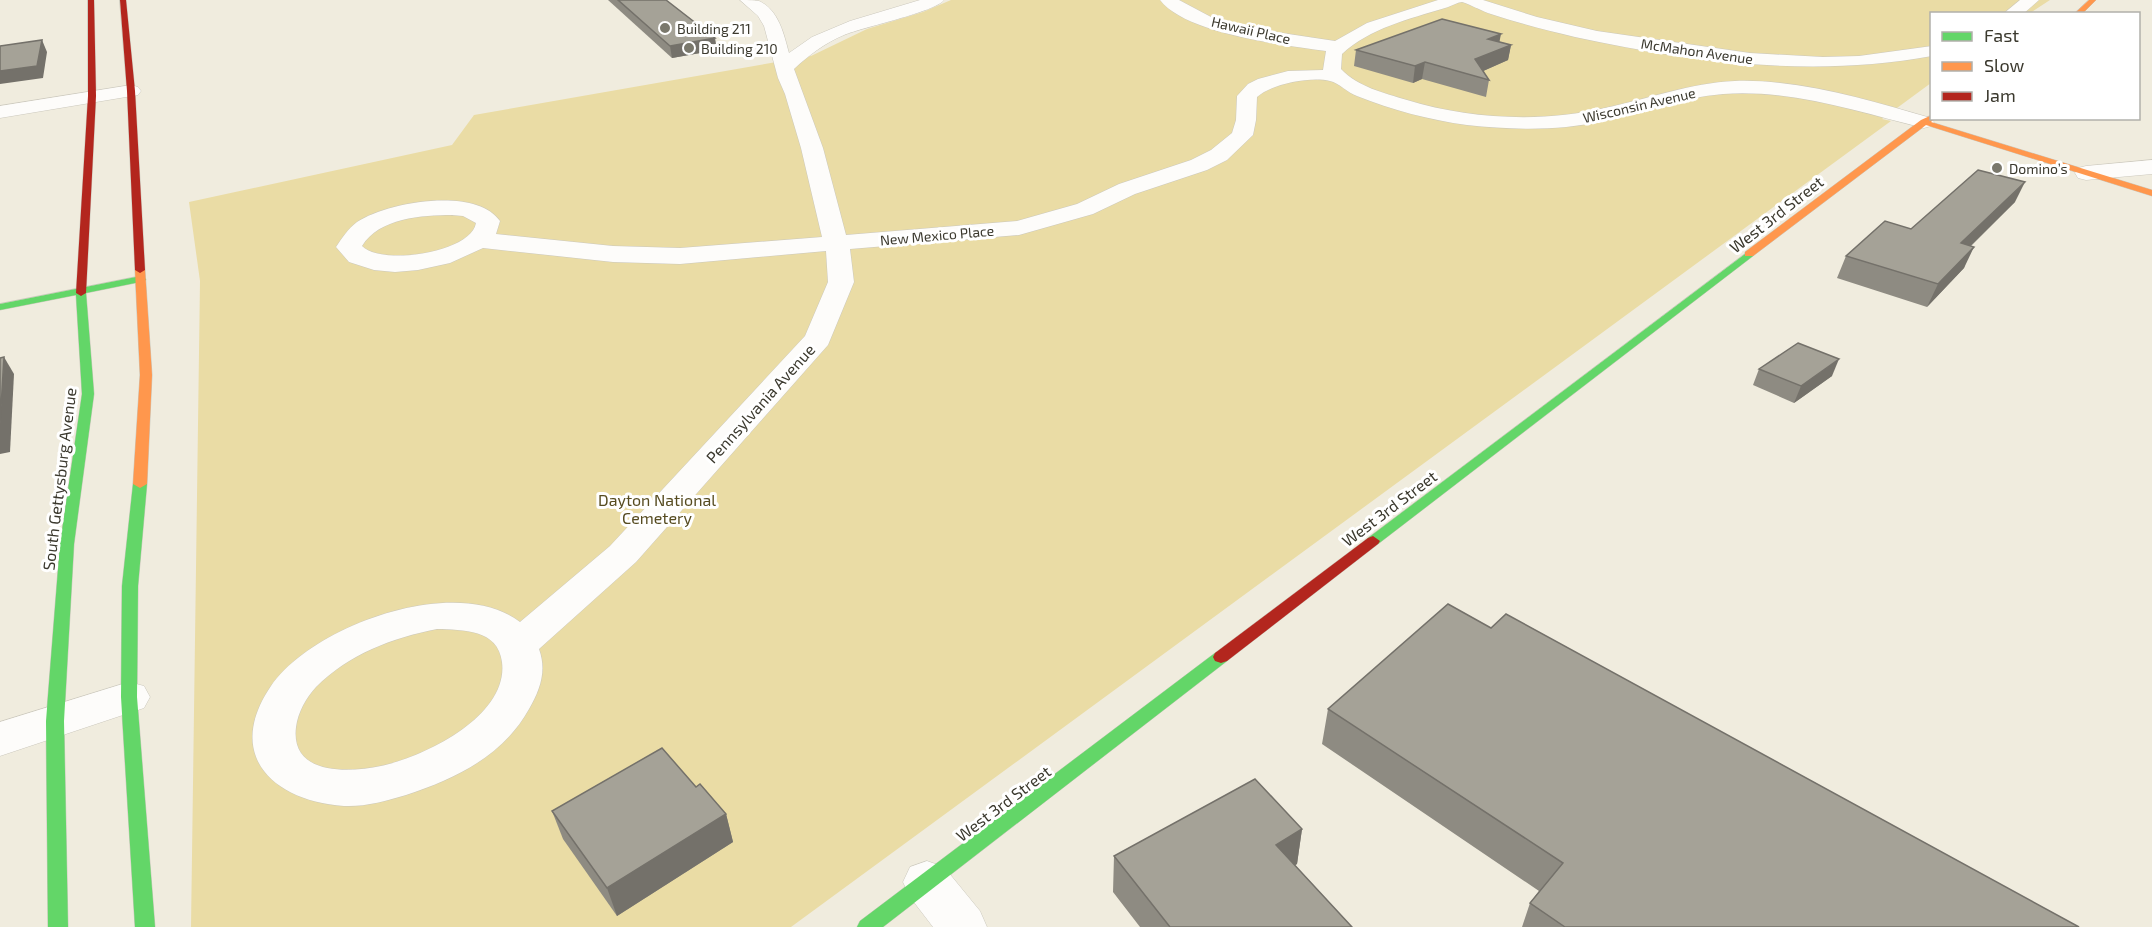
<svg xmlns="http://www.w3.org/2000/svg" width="2152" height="927" viewBox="0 0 2152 927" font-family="'Exo 2',sans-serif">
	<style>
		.green { fill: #eadca5 }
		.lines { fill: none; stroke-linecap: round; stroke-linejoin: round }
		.street-casing { stroke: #cbc8bd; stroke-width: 1 }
		.fast-casing { stroke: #cbc8bd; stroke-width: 1 }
		.slow-casing { stroke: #cbc8bd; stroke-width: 1 }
		.jam-casing { stroke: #cbc8bd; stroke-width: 1 }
		.street { fill: #fdfcfa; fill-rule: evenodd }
		.fast { fill: #63d668; fill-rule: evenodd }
		.slow { fill: #ff974d; fill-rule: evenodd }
		.jam { fill: #b3261e; fill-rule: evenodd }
		.wall { fill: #8e8b82 }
		.shaded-wall { fill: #74716a }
		.building { fill: #a5a297; stroke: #74716a; stroke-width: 1.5 }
		.poi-dot { fill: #7a786c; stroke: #fff; stroke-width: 2 }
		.labels { text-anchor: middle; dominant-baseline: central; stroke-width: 6; stroke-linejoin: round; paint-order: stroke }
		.far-poi-label { font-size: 14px; fill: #3b392e; stroke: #fff; text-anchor: start }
		.far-street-label { font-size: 14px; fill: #3b392e; stroke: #fff }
		.street-label { font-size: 16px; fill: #3b392e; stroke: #fff }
		.park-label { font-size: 16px; fill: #574c21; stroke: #fff }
	</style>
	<rect width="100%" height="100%" fill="#f0ecde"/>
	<polygon class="green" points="951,0 2050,0 2030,13 1932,14 1931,83 1882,119 1891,121 791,927 191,927 200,281 189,202 452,145 474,115 811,56 867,29 923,12"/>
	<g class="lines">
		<defs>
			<g id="street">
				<path d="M 740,0 C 745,0 754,0 759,1 C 779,10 784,35 789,53 L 812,37 L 850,21 L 920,0 L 944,0 C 935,12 863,27 844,35 C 825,43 809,55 794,69 L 823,148 L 846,235 L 1017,221 L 1077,204 L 1119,184 L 1191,160 L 1211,150 L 1232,133 L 1236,120 L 1237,96 L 1248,84 L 1258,79 L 1288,71 L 1323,70 L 1326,51 C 1284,45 1186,34 1160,0 L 1179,0 L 1211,17 L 1249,28 L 1335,41 L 1367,23 L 1438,0 L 1483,0 L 1537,17 L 1597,31 L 1750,53 L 1823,57 L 1859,56 L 1932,46 L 1932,56 C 1812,78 1692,62 1575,37 C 1546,30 1518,23 1491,14 C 1484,12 1467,3 1462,2 C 1458,2 1449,7 1445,8 C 1409,19 1370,28 1342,54 L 1341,69 C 1358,87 1384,93 1407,100 C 1469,119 1541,123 1605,108 C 1648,99 1690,83 1735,81 C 1801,79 1868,100 1931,118 L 1934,122 L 1931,126 L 1924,128 C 1858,112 1792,89 1723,94 C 1682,97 1643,112 1603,121 C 1559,131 1513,130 1467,125 C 1430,120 1392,110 1357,96 C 1348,93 1339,83 1330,81 C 1311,76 1271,84 1257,97 L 1256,120 L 1253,135 L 1227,160 L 1207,170 L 1135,194 L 1093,214 L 1019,235 L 850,249 L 854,282 L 828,345 L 636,562 L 539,649 C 547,671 540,690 529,709 C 503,756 455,779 406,795 C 386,801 364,807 344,806 C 273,801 224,755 271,686 C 312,626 456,573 520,622 L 610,546 L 805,336 L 828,282 L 826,251 L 680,264 L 613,262 L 483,248 L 450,263 L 418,270 L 395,272 L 374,270 L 349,262 L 336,247 C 342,238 348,229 357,222 C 387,202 476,186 500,221 L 496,234 L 613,246 L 680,248 L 822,237 L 801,148 L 785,94 L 778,78 L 764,26 L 758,16 ZM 452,215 L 463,216 L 476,223 C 471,253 381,266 362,246 C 379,218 422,215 452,215 ZM 437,629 C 463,630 498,629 502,662 C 509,716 424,757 381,766 C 347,773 290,775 296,727 C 298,712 306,698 316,687 C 349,654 392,638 437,629 Z"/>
				<polygon points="2020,0 2039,0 2023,14 2003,14"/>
				<polygon points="131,85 138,87 141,91 138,95 0,118 0,106"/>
				<polygon points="2152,160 2152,174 2086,180 2078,178 2075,173 2078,168 2086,166"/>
				<polygon points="129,682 144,686 150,697 144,708 0,756 0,722"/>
				<polygon points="927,861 944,867 980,911 987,927 933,927 910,897 903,882 910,867"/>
			</g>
			<g id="fast">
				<polygon points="1749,251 1754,254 1753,256 1378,544 1368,544 1366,541 1368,538"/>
				<polygon points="141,276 146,279 145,281 86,293 94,394 74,544 64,721 68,927 48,927 46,721 60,544 82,394 76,295 0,310 0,304"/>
				<polygon points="140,480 147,484 138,586 137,697 155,927 135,927 121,697 122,586 133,484"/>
				<polygon points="1221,651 1227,653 1229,657 1227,661 883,927 857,927 860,921 1215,653"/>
			</g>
			<g id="slow">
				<polygon points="2089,0 2096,0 2082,14 2074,14"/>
				<polygon points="1932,115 1932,118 1935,118 1931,122 2152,190 2152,196 1926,125 1753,256 1745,256 1745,252 1921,120"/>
				<polygon points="140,267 145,270 152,375 147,484 140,488 133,484 140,375 135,270"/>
			</g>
			<g id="jam">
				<polygon points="88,0 94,0 96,96 86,293 81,296 76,293 88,96"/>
				<polygon points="120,0 126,0 135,91 145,270 140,273 135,270 127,91"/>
				<polygon points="1373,536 1380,541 1378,544 1227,661 1221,663 1215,661 1213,657 1215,653 1368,538"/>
			</g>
		</defs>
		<use href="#street" class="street-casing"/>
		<use href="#fast" class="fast-casing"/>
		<use href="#slow" class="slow-casing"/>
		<use href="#jam" class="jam-casing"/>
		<use href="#street" class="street"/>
		<use href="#fast" class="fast"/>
		<use href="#slow" class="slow"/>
		<use href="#jam" class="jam"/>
	</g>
	<g class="wall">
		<polygon points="608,0 666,0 717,50 672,58"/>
		<polygon points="1500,42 1511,45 1508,60 1483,71 1489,80 1486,97 1422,79 1413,83 1354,66 1356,50"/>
		<polygon points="2015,202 1971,246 1964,268 1927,307 1837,278 1846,256 1911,229"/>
		<polygon points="1759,369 1832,376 1794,403 1753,385"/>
		<polygon points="1491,628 2079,927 1522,927 1530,903 1539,891 1322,744 1328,709"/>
		<polygon points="696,787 726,814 733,842 617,916 563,839 552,811"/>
		<polygon points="1302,829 1297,864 1295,865 1352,927 1140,927 1113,892 1114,856"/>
	</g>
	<g class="shaded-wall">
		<polygon points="1501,34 1498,49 1488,39"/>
		<polygon points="715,38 717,50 672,58 670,46"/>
		<polygon points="42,40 47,52 43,78 0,84 0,71"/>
		<polygon points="1511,45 1508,60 1472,76 1475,59"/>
		<polygon points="1425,62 1422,79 1413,83 1415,66"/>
		<polygon points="2025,182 2015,202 1951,265 1961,243"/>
		<polygon points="1974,247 1964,268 1927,307 1938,284"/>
		<polygon points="4,357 14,374 10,452 0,454 0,424"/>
		<polygon points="1839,359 1832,376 1794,403 1801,386"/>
		<polygon points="726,814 733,842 617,916 607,888"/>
		<polygon points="1302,829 1297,864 1270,880 1276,845"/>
	</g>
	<g class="building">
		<polygon points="618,0 666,0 715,38 670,46"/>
		<polygon points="1442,19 1501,34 1488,39 1511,45 1475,59 1489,80 1425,62 1415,66 1356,50"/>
		<polygon points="42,40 37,66 0,71 0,46"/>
		<polygon points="1978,170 2025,182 1961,243 1974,247 1938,284 1846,256 1885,221 1911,229"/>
		<polygon points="1798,343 1839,359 1801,386 1759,369"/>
		<polygon points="4,357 0,424 0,358"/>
		<polygon points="1448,604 1491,628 1506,614 2079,927 1565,927 1530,903 1563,863 1328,709"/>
		<polygon points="662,748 696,787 700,784 726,814 607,888 552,811"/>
		<polygon points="1255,779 1302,829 1276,845 1352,927 1170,927 1114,856"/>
	</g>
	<g class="poi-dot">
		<circle cx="665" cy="28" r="6"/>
		<circle cx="689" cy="48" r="6"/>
		<circle cx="1997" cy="168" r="6"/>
	</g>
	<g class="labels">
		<g class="far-poi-label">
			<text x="677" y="28">Building 211</text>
			<text x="701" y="48">Building 210</text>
			<text x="2009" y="168">Domino’s</text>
		</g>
		<g class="far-street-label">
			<text transform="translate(1251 30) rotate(13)">Hawaii Place</text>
			<text transform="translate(1697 51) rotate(8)">McMahon Avenue</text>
			<text transform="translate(1639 105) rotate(-13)">Wisconsin Avenue</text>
			<text transform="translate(937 235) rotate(-5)">New Mexico Place</text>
		</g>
		<g class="street-label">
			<text transform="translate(1776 214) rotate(-38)">West 3rd Street</text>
			<text transform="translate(760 403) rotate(-48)">Pennsylvania Avenue</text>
			<text transform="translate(59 479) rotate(-83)">South Gettysburg Avenue</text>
			<text transform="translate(1389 508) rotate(-37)">West 3rd Street</text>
			<text transform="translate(1003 803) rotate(-37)">West 3rd Street</text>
		</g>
		<g class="park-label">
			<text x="657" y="499">Dayton National<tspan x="657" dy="18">Cemetery</tspan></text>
		</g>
	</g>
	<rect x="1930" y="12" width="210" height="108" fill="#ffffff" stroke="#b1b0ab" stroke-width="1.5"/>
	<rect x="1942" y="32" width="30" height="9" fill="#63d668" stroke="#b1b0ab" stroke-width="1.5"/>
	<text x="1984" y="42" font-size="18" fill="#3b392e">Fast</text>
	<rect x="1942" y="62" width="30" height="9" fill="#ff974d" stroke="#b1b0ab" stroke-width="1.5"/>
	<text x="1984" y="72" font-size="18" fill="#3b392e">Slow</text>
	<rect x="1942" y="92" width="30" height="9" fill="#b3261e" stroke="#b1b0ab" stroke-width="1.5"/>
	<text x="1984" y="102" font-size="18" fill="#3b392e">Jam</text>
</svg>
